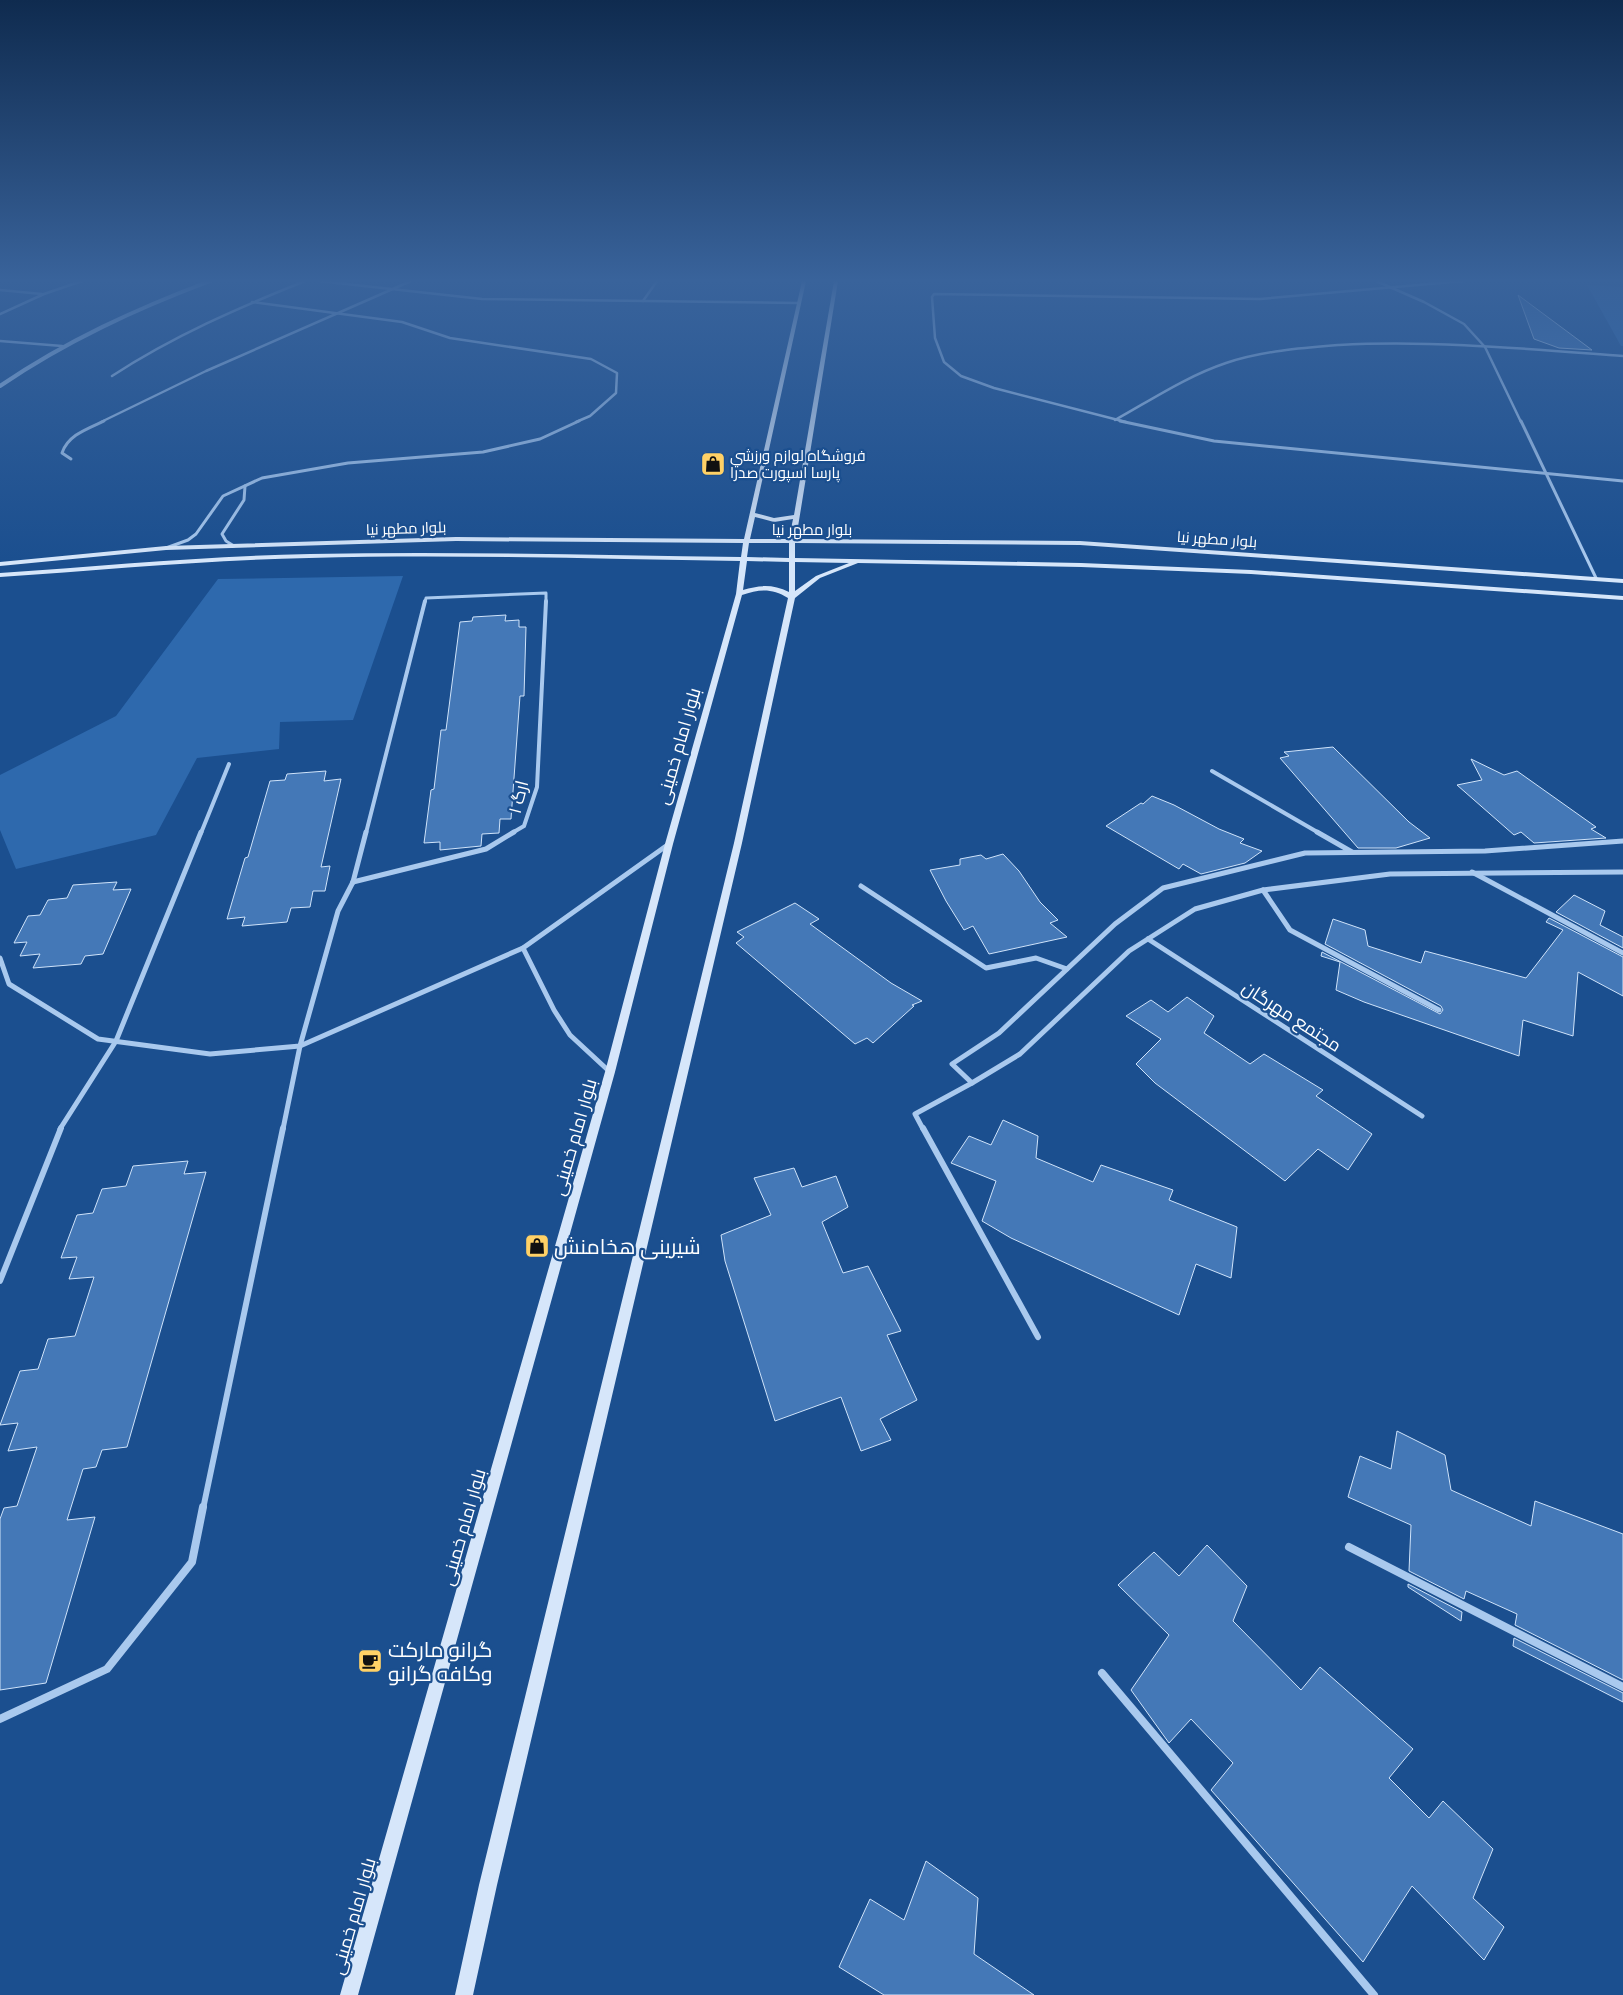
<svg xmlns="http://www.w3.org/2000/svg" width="1623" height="1995" viewBox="0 0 1623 1995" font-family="'IBM Plex Sans',Cairo,sans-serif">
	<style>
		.green { fill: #2e69ad }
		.building { fill: #4478b7; stroke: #cfe3fa }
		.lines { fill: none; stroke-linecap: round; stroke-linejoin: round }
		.minor-far5 { stroke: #a9c9ee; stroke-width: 2.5 }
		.minor-far4 { stroke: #a9c9ee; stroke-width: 3 }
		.minor-far3 { stroke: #a9c9ee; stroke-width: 4 }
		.minor-far2 { stroke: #a9c9ee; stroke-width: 5 }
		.minor-far1 { stroke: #a9c9ee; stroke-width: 6 }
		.minor { stroke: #a9c9ee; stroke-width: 8 }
		.tertiary { stroke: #a9c9ee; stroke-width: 4 }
		.secondary { fill: #d6e6fa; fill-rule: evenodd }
		.labels { text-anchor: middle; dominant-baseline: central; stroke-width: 4.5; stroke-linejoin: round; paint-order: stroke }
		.far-poi-label { font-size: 15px; fill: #fff; stroke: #1b4f8f; text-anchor: start }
		.far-street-label { font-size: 15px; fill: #fff; stroke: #1b4f8f }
		.street-label { font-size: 18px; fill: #fff; stroke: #1b4f8f }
		.near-poi-label { font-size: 21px; fill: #fff; stroke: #1b4f8f; text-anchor: start }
	</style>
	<rect width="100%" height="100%" fill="#1b4f8f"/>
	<g class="green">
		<polygon points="1587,285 1623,287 1623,346 1621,346"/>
		<polygon points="403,576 353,720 280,722 279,749 197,758 156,835 16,869 0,830 0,775 116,716 218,579"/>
	</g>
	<g class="building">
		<polygon points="1518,295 1592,350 1559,348 1534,339"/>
		<polygon points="506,615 505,621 519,620 519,627 526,627 524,696 520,696 511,819 500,819 499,833 482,834 481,846 440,850 440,842 424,843 431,790 434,789 441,730 446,730 460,622 472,621 473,617"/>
		<polygon points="1333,747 1409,822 1430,838 1396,848 1358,848 1280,758 1289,756 1284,752"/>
		<polygon points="1471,759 1504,775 1517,771 1596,827 1591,829 1606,838 1534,843 1521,832 1514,835 1457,785 1482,780"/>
		<polygon points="326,771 324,781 341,779 321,867 330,866 325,891 313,891 310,907 291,908 287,922 242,926 245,917 227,919 245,858 248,857 270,781 285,780 287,774"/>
		<polygon points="1152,796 1174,805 1219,829 1244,839 1240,843 1262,851 1245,863 1201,874 1183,864 1179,869 1106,826 1141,803 1143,804"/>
		<polygon points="1003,854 1019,871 1040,902 1058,920 1050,923 1067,937 989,954 973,926 964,930 946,901 930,870 960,865 960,859 981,855 986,859"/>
		<polygon points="117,882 113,890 131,889 103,954 85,956 81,964 33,968 40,954 20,956 27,942 14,943 28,916 40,915 48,900 67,898 73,885"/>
		<polygon points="1574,895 1605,911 1600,925 1623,937 1623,948 1556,912"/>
		<polygon points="795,903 819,919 810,924 891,983 922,1001 912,1005 914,1006 873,1043 867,1038 855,1044 736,943 744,937 737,932"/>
		<polygon points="1549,918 1623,957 1623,996 1578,972 1573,1036 1523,1020 1519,1056 1364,1002 1336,990 1340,962 1321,956 1322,952 1440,1014 1443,1010 1441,1006 1325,944 1333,919 1365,930 1368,946 1421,963 1425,951 1526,978 1563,930 1546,922"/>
		<polygon points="1187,997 1214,1016 1204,1033 1250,1064 1264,1054 1323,1090 1316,1096 1372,1134 1348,1170 1318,1149 1285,1181 1155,1083 1136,1064 1161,1039 1126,1016 1151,1000 1168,1012"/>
		<polygon points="1003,1120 1038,1136 1036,1158 1093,1182 1101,1165 1173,1190 1169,1200 1237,1227 1231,1278 1196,1264 1179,1315 1011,1238 982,1221 996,1181 951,1163 969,1136 991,1145"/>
		<polygon points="188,1161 184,1174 206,1172 127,1447 102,1450 96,1467 83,1469 67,1520 95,1517 46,1683 0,1690 0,1519 4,1508 17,1506 37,1447 8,1451 18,1423 0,1425 20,1371 38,1369 48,1339 75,1336 94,1277 69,1279 77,1257 61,1258 77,1215 93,1213 102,1189 126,1186 133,1166"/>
		<polygon points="794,1168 802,1187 836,1176 848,1207 822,1222 843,1273 868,1266 901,1331 887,1335 917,1400 880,1419 891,1440 861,1451 841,1397 775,1421 725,1261 721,1235 771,1215 754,1178"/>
		<polygon points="1397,1431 1445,1455 1451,1490 1531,1526 1535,1501 1623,1534 1623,1680 1515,1625 1517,1614 1466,1591 1464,1599 1409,1571 1411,1525 1348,1497 1360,1456 1391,1469"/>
		<polygon points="1207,1545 1247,1586 1233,1621 1301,1690 1320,1667 1413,1749 1389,1778 1429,1818 1443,1801 1493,1849 1473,1898 1504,1927 1484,1960 1412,1886 1363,1962 1211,1790 1233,1763 1191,1719 1169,1743 1131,1690 1169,1635 1118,1585 1154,1552 1179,1576"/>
		<polygon points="1408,1584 1462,1612 1461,1621 1408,1587"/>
		<polygon points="1514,1638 1623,1693 1623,1702 1513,1646"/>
		<polygon points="926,1861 978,1898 974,1954 1034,1995 884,1995 839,1967 870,1899 904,1920"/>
	</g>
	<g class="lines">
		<g class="minor-far5">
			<polyline points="319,281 482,299 798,303"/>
			<polyline points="1376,281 1424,302 1464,324 1485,347 1521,422"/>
			<polyline points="0,290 42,294"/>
			<polyline points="643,301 657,281"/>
			<polyline points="252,302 402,322 450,338 591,359 617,373 616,393 590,416 576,422"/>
			<polyline points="0,314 44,294 82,281"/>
			<polyline points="0,341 62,346"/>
			<path d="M 112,376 C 173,336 238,308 305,281"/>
			<path d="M 1115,420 C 1151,400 1187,376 1226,363 C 1262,351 1301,348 1339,345 C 1433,340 1529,349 1623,356"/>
			<polyline points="101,422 206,371 411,281"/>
			<polyline points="1126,422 994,388 961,376 944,362 935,338 932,297 934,294 1260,299 1463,281"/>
		</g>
		<g class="minor-far4">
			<polyline points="1120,421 1214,441 1623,481"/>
			<polyline points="1521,421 1596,578"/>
			<path d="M 71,459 L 62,453 C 68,435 87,429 104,421"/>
			<polyline points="234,546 226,541 222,534 244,500 245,486"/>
			<polyline points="166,548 188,540 196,534 223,496 262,478 348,463 483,452 540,439 579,421"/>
			<polyline points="425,602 426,598 546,593 546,602"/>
		</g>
		<g class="minor-far3">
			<polyline points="1212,771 1319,833"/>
			<polyline points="201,833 229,764"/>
			<polyline points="366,833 425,601"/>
			<polyline points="512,833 524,826 537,787 546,601"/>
		</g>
		<g class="minor-far2">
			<polyline points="1317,832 1352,852"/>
			<polyline points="1623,841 1485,851 1305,853 1163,888 1115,924 999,1033 952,1064 972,1083 1020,1054 1129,951 1195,909 1263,890 1390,874 1623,872"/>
			<polyline points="1472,872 1623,953"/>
			<polyline points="353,882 366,832"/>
			<polyline points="353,882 486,849 514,832"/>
			<polyline points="861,886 986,968 1036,958 1067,969"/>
			<polyline points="1263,890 1290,930 1439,1010"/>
			<polyline points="1148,939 1422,1116"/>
			<polyline points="523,948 554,1010 570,1035 610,1072"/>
			<polyline points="0,958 9,984 98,1039 210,1054 300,1046 523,948 669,844"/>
			<polyline points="60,1129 116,1041 201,832"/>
			<polyline points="283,1129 300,1046 338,911 353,882"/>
			<polyline points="923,1129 915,1114 972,1083"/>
		</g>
		<g class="minor-far1">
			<polyline points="923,1128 1038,1337"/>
			<polyline points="0,1281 61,1128"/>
			<polyline points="203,1509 283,1128"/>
		</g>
		<g class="minor">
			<polyline points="1349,1547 1623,1687"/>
			<polyline points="1102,1673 1374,1995"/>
			<polyline points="0,1719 107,1669 192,1562 203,1507"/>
		</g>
		<path class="tertiary" d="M 0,386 C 66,341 136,309 210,281"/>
		<path class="secondary" d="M 802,281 L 806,281 L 755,513 L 774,518 L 794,515 L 834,281 L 838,281 L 796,539 L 1080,541 L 1623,579 L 1623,583 L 1080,545 L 795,543 L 795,558 L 1081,563 L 1251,570 L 1623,596 L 1623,600 L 1251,574 L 1081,567 L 858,563 L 820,578 L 795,598 L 742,843 L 497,1885 L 473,1995 L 455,1995 L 479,1885 L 734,843 L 788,598 C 772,588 759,589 742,595 L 673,844 L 615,1072 L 358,1995 L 340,1995 L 605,1072 L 665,844 L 736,594 L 740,561 C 597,559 453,554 309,558 C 206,560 103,570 0,577 L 0,573 C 103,566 206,556 310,554 C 453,551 597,555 741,557 L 743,543 L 456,541 L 166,550 L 0,566 L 0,562 L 166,546 L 456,537 L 744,539 ZM 755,517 L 774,522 L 793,519 L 789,539 L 750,539 ZM 749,543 L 789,543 L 789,558 L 747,557 ZM 747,561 L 789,562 L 789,592 C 773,584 759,585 743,590 ZM 795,562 L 849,563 L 816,576 L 795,591 Z"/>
	</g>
	<linearGradient id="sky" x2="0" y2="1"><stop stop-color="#0f2b4f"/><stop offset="0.5" stop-color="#39639b"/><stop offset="1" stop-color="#39639b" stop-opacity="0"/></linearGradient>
	<rect width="1623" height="561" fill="url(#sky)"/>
	<defs>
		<symbol id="shop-square" viewBox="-11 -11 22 22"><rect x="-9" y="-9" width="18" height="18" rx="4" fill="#ffd166" stroke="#1b4f8f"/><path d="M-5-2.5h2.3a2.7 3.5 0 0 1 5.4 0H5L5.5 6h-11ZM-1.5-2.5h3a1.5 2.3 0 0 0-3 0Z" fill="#111"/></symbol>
		<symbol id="cafe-square" viewBox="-11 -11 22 22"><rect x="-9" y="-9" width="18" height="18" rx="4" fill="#ffd166" stroke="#1b4f8f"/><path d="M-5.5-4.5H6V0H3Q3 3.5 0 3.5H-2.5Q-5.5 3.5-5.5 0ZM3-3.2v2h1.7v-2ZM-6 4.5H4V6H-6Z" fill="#111"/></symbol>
	</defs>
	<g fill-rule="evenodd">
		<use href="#shop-square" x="699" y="450" width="28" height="28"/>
		<use href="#shop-square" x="523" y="1232" width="28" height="28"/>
		<use href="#cafe-square" x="356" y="1647" width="28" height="28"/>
	</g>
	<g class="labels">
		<g class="far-poi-label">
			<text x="730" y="455">فروشگاه لوازم ورزشي<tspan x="730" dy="17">پارسا اسپورت صدرا</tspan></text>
		</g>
		<g class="far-street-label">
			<text transform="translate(406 528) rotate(-2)">بلوار مطهر نیا</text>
			<text x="812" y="529">بلوار مطهر نیا</text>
			<text transform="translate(1217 539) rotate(4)">بلوار مطهر نیا</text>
		</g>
		<g class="street-label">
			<text transform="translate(678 746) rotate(-74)">بلوار امام خمینی</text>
			<text transform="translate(518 797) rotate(-76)">ارگ ۱</text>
			<text transform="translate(1292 1016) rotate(33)">مجتمع مهرگان</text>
			<text transform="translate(574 1137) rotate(-74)">بلوار امام خمینی</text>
			<text transform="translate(463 1527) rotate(-74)">بلوار امام خمینی</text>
			<text transform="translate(353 1916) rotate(-74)">بلوار امام خمینی</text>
		</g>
		<g class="near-poi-label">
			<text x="554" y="1246">شیرینی هخامنش</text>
			<text x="388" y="1649">گرانو مارکت<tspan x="388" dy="24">وکافه گرانو</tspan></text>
		</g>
	</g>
</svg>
